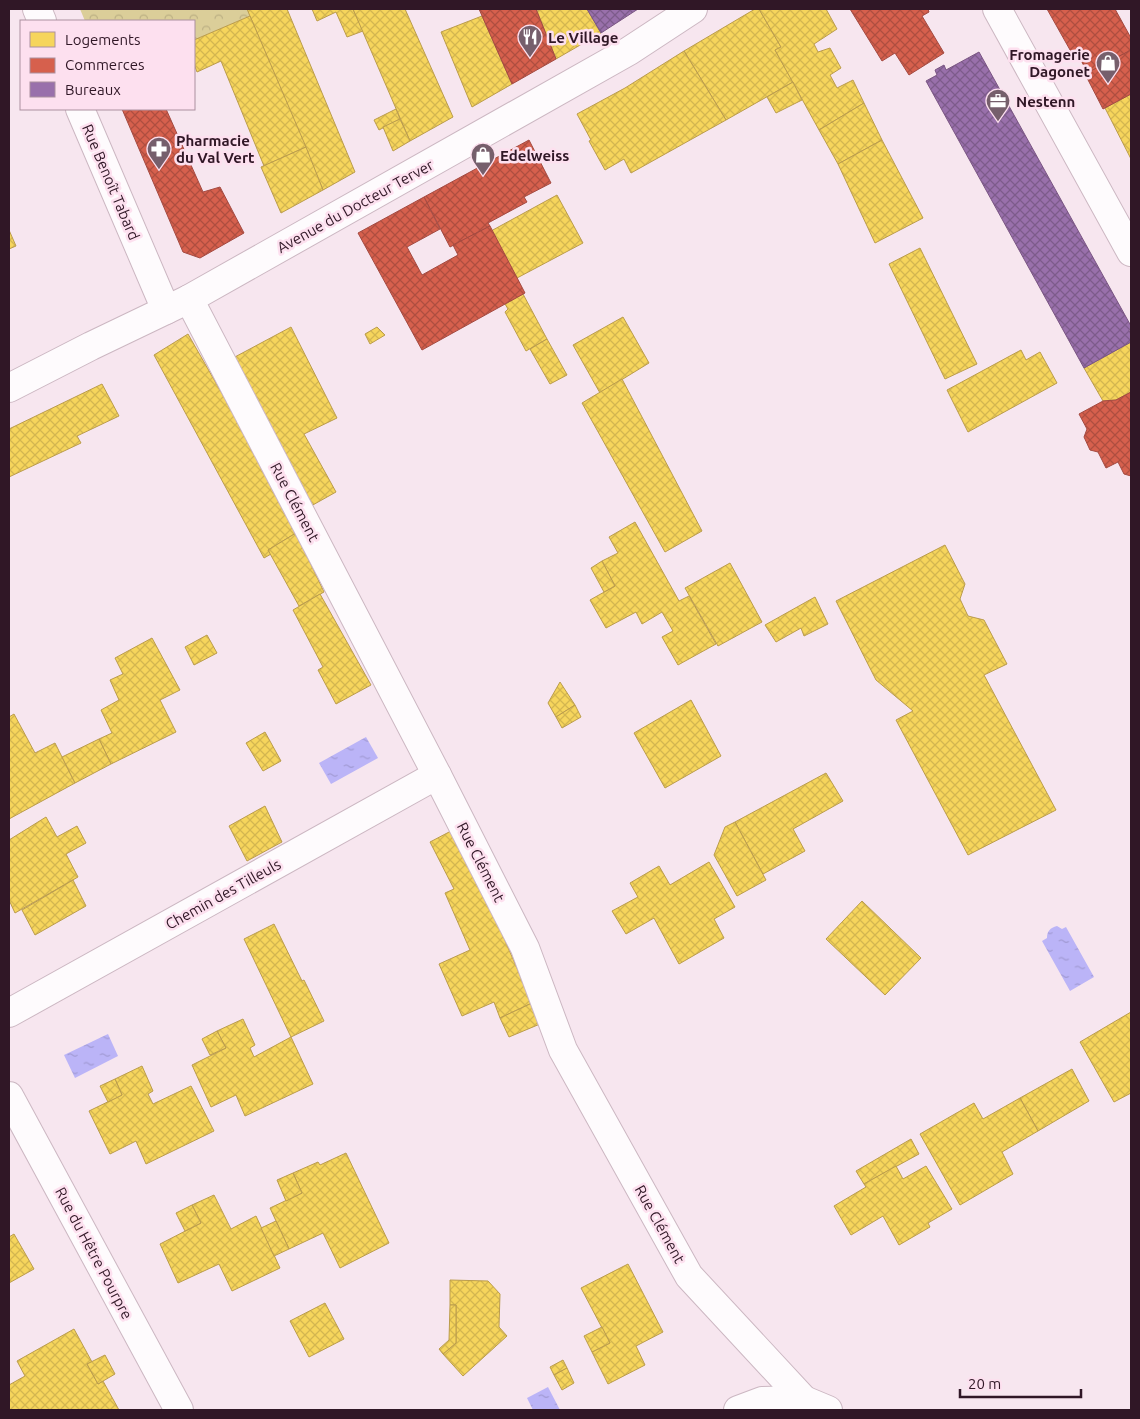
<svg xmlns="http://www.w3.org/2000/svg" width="1140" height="1419" viewBox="0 0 1140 1419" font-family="Ubuntu,sans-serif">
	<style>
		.park { fill: url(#park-crowns) }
		.water { fill: url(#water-ripples) }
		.homes { fill: url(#homes-cross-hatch); stroke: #bb9c4c }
		.shops { fill: url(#shops-cross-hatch); stroke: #a44a41 }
		.offices { fill: url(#offices-cross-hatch); stroke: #7a5583 }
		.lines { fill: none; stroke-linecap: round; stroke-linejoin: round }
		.minor-casing { stroke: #ccb7c2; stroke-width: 30 }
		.secondary-casing { stroke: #ccb7c2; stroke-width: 30 }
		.primary-casing { stroke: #ccb7c2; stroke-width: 30 }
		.minor { stroke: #fefbfd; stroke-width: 28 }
		.secondary { stroke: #fefbfd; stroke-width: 28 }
		.primary { stroke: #fefbfd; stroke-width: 28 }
		.labels { text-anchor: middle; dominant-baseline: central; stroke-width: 5; stroke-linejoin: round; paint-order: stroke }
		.poi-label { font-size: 15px; font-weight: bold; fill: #301726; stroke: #fde0ef; text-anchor: start }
		.street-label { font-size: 15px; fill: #301726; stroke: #fde0ef }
	</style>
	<defs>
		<pattern id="park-crowns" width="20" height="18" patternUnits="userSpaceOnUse" patternTransform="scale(1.25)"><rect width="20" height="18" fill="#dbce99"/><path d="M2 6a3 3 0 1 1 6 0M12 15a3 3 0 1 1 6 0" fill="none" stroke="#bcb084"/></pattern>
		<pattern id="water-ripples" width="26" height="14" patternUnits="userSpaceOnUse" patternTransform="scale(1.25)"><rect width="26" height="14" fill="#bbb4f7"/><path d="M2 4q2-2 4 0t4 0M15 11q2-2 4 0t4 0" fill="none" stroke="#a19ad4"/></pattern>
		<pattern id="homes-cross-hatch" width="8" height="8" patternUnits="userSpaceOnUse" patternTransform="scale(1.25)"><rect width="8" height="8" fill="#f6d55c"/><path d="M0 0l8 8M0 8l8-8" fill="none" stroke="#d3b650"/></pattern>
		<pattern id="shops-cross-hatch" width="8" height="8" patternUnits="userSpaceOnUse" patternTransform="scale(1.25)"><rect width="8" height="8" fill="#d6604d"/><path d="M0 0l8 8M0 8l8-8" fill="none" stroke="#ae4e40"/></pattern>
		<pattern id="offices-cross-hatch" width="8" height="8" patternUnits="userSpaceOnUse" patternTransform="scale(1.25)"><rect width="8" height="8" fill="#9970ab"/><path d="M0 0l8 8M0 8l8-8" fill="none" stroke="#7d5b8b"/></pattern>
	</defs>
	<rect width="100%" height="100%" fill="#f7e6ef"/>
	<polygon class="park" points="80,9 247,9 250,16 194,40 194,21 85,21"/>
	<g class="water">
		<polygon points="366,737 378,758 331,784 319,763"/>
		<path d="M 1057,926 L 1062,929 L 1066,927 L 1094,977 L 1070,991 L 1042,941 L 1047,938 C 1047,931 1050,928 1057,926 Z"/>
		<polygon points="108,1034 118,1056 75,1078 64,1055"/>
		<polygon points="548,1387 560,1410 533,1410 527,1398"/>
	</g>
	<g class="homes">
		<polygon points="247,9 287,9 355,172 323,190"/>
		<polygon points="312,9 353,9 363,31 347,37 336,12 317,21"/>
		<polygon points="353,9 405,9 453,117 410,141"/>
		<polygon points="541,9 587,9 601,33 556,59 537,11"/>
		<polygon points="755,9 759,9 781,47 775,50 793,82 726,120 684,51"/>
		<polygon points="759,9 826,9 837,29 814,44 818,52 830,48 841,68 830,75 837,88 853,80 864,103 819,130 775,50 781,47"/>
		<polygon points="250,16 306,147 264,166 221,61 197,72 194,64 194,40"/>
		<polygon points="482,16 512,84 472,107 441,32"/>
		<polygon points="684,51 726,120 631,173 624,159 605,170 589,141 591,140 577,114 625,88"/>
		<polygon points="793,82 802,100 776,113 767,97"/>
		<polygon points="1131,94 1131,159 1105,108"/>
		<polygon points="864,103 882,140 838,164 819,130"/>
		<polygon points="396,109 400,119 379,130 374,120"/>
		<polygon points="400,119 410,141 393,151 383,127"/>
		<polygon points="882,140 923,218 875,243 838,164"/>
		<polygon points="306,147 323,190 281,213 261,167"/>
		<polygon points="557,195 583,243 517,278 491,231"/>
		<polygon points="9,230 16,246 9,249"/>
		<polygon points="920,248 977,364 945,379 889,264"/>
		<polygon points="523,294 547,339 526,351 505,312 508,309 505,304"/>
		<polygon points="623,317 649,363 600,393 573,345"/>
		<polygon points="291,327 337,418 304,434 336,492 311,506 233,358"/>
		<polygon points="377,327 385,335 370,344 365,334"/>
		<polygon points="188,334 245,434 296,533 268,550 271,554 264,558 154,355"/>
		<polygon points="547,339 567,375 550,384 530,349"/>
		<polygon points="1131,342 1131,392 1116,400 1103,401 1084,368"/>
		<polygon points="1021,350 1026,360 1040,352 1057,383 968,432 947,390"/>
		<polygon points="622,379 702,531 665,552 582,403"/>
		<polygon points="102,384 119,416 77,436 81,443 9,477 9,429"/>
		<polygon points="635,522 679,601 689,596 716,644 678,665 662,637 673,631 662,612 642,624 636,612 606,628 590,600 615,586 602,561 618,553 609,537"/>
		<polygon points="296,533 324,592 299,606 268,550"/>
		<polygon points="945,545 965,584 960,599 968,616 984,620 1007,664 984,675 1056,810 968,855 896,720 913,711 876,680 836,601"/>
		<polygon points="602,561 615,586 604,592 591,568"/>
		<polygon points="730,563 762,622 718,646 685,588"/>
		<polygon points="320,594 371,685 336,704 318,670 323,667 293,610"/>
		<polygon points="815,597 828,624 804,636 801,628 776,642 765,625"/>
		<polygon points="207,635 217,653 194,665 185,647"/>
		<polygon points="152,638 180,690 160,700 176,732 111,764 99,739 112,733 101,710 119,700 110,680 123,674 115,658"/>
		<polygon points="560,682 575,705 556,717 548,703"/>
		<polygon points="691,700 721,756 665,788 634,733"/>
		<polygon points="575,705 581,717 562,728 556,717"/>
		<polygon points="14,714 35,753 55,743 75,783 9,819 9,717"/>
		<polygon points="265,732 281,761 263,771 246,743"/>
		<polygon points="99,739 111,764 75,783 62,757"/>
		<polygon points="826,773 843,801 793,829 805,851 763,874 735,822"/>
		<polygon points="265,806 282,842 247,861 229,826"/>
		<polygon points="46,817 57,837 77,826 86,843 66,854 78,877 15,913 9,900 9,840"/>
		<polygon points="735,822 766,880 737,896 714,855 725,827"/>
		<polygon points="451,831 484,892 532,1003 500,1018 494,1002 462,1016 439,964 470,950 445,893 454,889 430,842"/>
		<polygon points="709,862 735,907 714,919 724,938 679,964 654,918 626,934 612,911 638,897 630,883 659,866 670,885"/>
		<polygon points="73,880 86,906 35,935 22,910"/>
		<polygon points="862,901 921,958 885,995 826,939"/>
		<polygon points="274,924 302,981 304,980 324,1021 291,1037 244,939"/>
		<polygon points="532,1003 540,1024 509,1037 500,1018"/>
		<polygon points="1131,1012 1131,1093 1114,1102 1080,1042"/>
		<polygon points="243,1019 255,1045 250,1048 254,1057 291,1037 313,1084 245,1116 236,1095 211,1107 192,1065 226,1048 217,1031"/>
		<polygon points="217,1031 226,1048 210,1055 202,1039"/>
		<polygon points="142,1066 153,1091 148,1094 153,1104 191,1086 214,1131 146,1164 136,1141 110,1154 89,1111 122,1095 115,1079"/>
		<polygon points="1072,1069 1089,1101 1038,1131 1020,1098"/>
		<polygon points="115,1079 122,1095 108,1102 100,1086"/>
		<polygon points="1020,1098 1038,1131 1002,1152 1013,1174 960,1205 920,1134 974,1103 983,1119"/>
		<polygon points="911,1139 919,1154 864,1184 856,1171"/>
		<polygon points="346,1153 389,1243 340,1268 323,1233 289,1249 270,1208 302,1193 293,1173 318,1162 320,1165"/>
		<polygon points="896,1166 903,1179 926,1166 952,1209 928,1223 930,1227 899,1245 883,1216 851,1235 834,1206 866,1187 864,1184"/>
		<polygon points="293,1173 302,1193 286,1201 277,1180"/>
		<polygon points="214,1195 231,1229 256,1216 280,1268 232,1291 219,1264 178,1283 160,1244 201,1223 192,1205"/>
		<polygon points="192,1205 201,1223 185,1231 176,1213"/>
		<polygon points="276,1221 289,1249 274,1256 261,1228"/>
		<polygon points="14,1234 34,1269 9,1283 9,1237"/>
		<polygon points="628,1264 663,1332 636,1346 645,1365 608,1384 592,1352 610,1343 581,1288"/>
		<polygon points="450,1280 488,1281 500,1294 499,1327 507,1336 463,1376 443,1354 456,1343 456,1305 450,1305"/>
		<polygon points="325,1303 344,1339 309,1357 290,1321"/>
		<polygon points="450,1305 456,1305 456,1343 443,1354 439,1349 449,1340"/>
		<polygon points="602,1327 610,1343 592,1352 584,1336"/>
		<polygon points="74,1329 92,1362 87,1364 98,1384 103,1381 119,1410 9,1410 9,1385 25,1376 17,1361"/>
		<polygon points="105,1355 115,1374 98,1384 87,1364"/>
		<polygon points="563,1360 567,1368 554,1375 550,1367"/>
		<polygon points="567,1368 574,1383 562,1390 554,1375"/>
	</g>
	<g class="shops">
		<polygon points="479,9 536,9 556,59 512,84"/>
		<polygon points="850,9 928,9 929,12 922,16 944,53 909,75 895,53 882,61"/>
		<polygon points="1047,9 1115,9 1131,38 1131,50 1088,73 1079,57 1074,57"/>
		<polygon points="1131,50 1131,94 1103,109 1085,74"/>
		<polygon points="122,109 166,109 203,192 220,187 244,233 200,258 183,252"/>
		<polygon points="529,140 551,183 524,197 527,202 488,223 490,226 450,247 424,197"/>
		<polygon points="424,197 440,229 407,247 422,275 458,255 453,245 490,226 525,293 422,350 358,233"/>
		<polygon points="1131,392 1131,476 1124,474 1118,462 1106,468 1098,452 1090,450 1084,437 1087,429 1079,414 1103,401 1116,400"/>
	</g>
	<g class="offices">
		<polygon points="587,9 638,9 601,33"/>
		<polygon points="979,52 1131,326 1131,329 1129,330 1131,335 1131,342 1084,368 926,81 937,75 935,70 944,65 946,70"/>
	</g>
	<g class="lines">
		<defs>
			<g id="minor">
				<polyline points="189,299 437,775 525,948 563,1050 689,1276 804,1400"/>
				<polyline points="9,1013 437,775"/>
				<polyline points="9,1096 179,1410"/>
				<polyline points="738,1410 762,1401 804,1400 828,1410"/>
			</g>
			<g id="secondary">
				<polyline points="37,9 42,21"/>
				<polyline points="997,9 1131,252"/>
				<polyline points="80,109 166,310"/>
			</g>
			<polyline id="primary" points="9,388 91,346 189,299 629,51 693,9"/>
		</defs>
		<use href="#minor" class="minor-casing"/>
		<use href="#secondary" class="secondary-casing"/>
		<use href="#primary" class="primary-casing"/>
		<use href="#minor" class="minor"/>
		<use href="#secondary" class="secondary"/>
		<use href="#primary" class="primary"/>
	</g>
	<defs>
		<symbol id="restaurant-pin" viewBox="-11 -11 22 30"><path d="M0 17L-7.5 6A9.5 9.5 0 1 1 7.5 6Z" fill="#765f6c" stroke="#fde0ef"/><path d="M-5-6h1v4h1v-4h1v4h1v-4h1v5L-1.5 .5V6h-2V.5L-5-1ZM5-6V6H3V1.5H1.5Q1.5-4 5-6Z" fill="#fff"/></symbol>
		<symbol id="shop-pin" viewBox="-11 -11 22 30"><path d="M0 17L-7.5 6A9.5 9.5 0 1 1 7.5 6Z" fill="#765f6c" stroke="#fde0ef"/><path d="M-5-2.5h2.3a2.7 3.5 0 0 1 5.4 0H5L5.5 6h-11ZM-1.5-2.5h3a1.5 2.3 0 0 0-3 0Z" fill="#fff"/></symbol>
		<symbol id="office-pin" viewBox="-11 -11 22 30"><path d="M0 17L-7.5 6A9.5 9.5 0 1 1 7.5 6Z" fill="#765f6c" stroke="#fde0ef"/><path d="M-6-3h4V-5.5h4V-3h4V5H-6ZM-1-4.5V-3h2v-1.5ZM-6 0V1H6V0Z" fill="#fff"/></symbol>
		<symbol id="pharmacy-pin" viewBox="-11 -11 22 30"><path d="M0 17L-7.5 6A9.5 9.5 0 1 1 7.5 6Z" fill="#765f6c" stroke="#fde0ef"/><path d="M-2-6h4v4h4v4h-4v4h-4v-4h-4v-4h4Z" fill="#fff"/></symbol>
	</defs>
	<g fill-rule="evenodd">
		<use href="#restaurant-pin" x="516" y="23" width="28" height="38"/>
		<use href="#shop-pin" x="1094" y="49" width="28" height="38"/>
		<use href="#office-pin" x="984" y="87" width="28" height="38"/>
		<use href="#pharmacy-pin" x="145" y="135" width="28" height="38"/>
		<use href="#shop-pin" x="469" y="141" width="28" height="38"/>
	</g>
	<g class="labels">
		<g class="poi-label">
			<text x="548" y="37">Le Village</text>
			<text x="1090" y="54" text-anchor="end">Fromagerie<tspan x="1090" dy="17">Dagonet</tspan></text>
			<text x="1016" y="101">Nestenn</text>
			<text x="176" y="140">Pharmacie<tspan x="176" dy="17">du Val Vert</tspan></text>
			<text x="500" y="155">Edelweiss</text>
		</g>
		<g class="street-label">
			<text transform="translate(111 182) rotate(67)">Rue Benoît Tabard</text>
			<text transform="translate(355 206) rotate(-29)">Avenue du Docteur Terver</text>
			<text transform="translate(295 502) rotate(62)">Rue Clément</text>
			<text transform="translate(481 862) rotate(63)">Rue Clément</text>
			<text transform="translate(223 894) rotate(-29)">Chemin des Tilleuls</text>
			<text transform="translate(660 1224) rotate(61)">Rue Clément</text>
			<text transform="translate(94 1253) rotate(62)">Rue du Hêtre Pourpre</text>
		</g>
	</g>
	<rect width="1140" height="1419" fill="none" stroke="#301726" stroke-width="20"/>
	<rect x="20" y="20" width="175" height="90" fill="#fde0ef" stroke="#ab909f"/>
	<rect x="30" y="32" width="25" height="15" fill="#f6d55c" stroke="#ab909f"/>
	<text x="65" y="45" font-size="15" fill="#301726">Logements</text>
	<rect x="30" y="58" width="25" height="15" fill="#d6604d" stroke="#ab909f"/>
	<text x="65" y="70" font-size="15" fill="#301726">Commerces</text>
	<rect x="30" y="82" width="25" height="15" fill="#9970ab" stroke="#ab909f"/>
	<text x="65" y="95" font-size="15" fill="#301726">Bureaux</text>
	<path d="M960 1389v8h121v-8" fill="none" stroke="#301726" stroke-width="2.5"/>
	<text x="968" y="1389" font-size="15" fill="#301726" stroke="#fde0ef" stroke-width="4" paint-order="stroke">20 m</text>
</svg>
